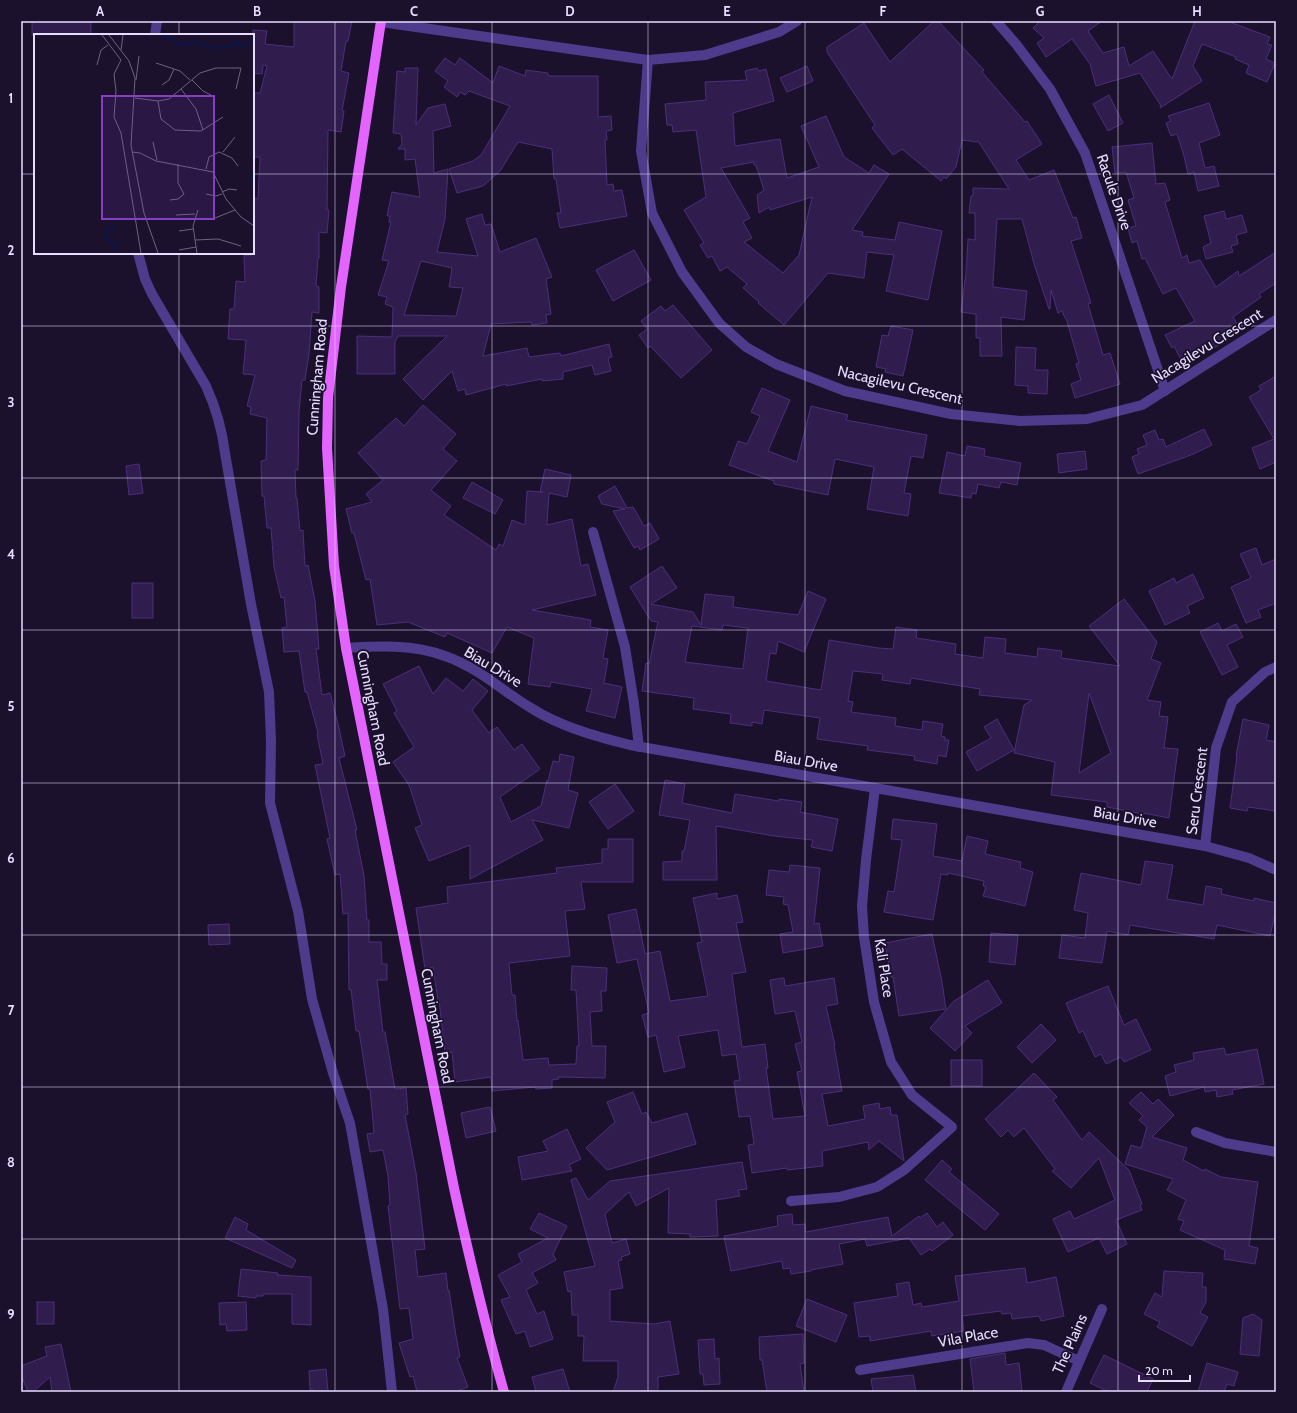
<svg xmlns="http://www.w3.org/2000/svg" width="1297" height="1413" viewBox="0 0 1297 1413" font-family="Cabin,sans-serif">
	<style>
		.building { fill: #301d4e; stroke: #4c2e7a; fill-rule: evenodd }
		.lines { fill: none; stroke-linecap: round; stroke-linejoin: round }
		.minor { stroke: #4e3b8c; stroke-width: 10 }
		.major { stroke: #e364ff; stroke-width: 10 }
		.grid { fill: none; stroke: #e7ddff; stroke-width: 1; stroke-opacity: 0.55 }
		.labels { text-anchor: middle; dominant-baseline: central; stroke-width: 3.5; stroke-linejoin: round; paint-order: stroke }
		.street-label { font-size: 15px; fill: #e7ddff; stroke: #1b112d }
		.inset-river { fill: none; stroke: #0a154c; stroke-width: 2 }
		.inset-road { fill: none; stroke: #6d6381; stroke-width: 1 }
		.view { fill: #863ec5; fill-opacity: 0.15; stroke: #863ec5; stroke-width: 2 }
		.inset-edge { fill: none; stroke: #e7ddff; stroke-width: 2 }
		.neatline { fill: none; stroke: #e7ddff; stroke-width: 1.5 }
		.grid-label { font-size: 13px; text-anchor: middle; font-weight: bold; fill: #e7ddff }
	</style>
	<rect width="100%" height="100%" fill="#1b112d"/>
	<g class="building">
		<rect x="32" y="21" width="59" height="14"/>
		<polygon points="294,21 352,21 348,41 346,41 341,71 349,73 342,111 344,111 341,132 328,130 327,210 329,210 327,233 319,232 319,258 318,258 316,286 319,287 319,313 312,312 309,354 305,380 302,380 299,412 298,470 295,470 296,498 297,498 300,531 303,530 305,566 308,565 315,601 319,649 316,649 322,695 330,693 338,724 345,756 339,758 357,830 355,830 364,876 367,920 369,920 369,942 381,942 382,964 387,964 387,980 377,980 383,1032 385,1032 395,1089 406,1088 408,1114 405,1115 416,1173 425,1249 415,1250 418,1277 446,1273 448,1291 449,1290 456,1336 460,1357 457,1358 468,1387 455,1392 417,1392 413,1376 410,1377 399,1343 413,1339 409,1308 400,1309 388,1206 390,1205 388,1176 383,1150 370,1152 367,1134 374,1133 370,1089 368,1089 359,1031 356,1031 351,989 349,990 348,913 343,914 340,874 335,875 327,839 330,838 315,765 323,764 317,734 318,733 307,692 305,692 299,651 284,652 282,628 287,627 284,597 281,598 274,567 271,528 267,528 264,496 262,496 261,461 266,460 267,418 250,414 251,407 247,406 255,375 243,374 246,340 228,339 230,309 234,309 236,281 245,282 244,255 251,255 251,253 253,253 253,198 258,199 260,157 253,157 253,93 260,93 267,66 263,65 262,74 253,73 253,30 267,31 265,44 294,47"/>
		<polygon points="934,21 938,21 984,70 982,72 1025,122 1027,121 1042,144 1016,160 1029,180 1054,170 1073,218 1076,217 1082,238 1071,241 1091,303 1088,304 1103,355 1110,353 1120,384 1075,398 1071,384 1081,380 1076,364 1079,363 1066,318 1065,318 1062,311 1058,313 1051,290 1050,309 1049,309 1035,267 1022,219 997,219 993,283 993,287 1027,291 1024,320 1001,317 1002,356 980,356 980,338 976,338 976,314 961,312 966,273 968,239 975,240 975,213 969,213 971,196 973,196 973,188 1009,189 978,141 977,142 962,140 956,167 946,179 944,177 941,181 902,149 893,155 872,128 875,125 827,52 827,47 864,23 890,62"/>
		<polygon points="1040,21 1102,21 1088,31 1103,53 1124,47 1129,66 1153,51 1172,79 1195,21 1227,21 1270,37 1267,44 1272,45 1266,59 1275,63 1267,82 1246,73 1249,65 1235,59 1236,57 1202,44 1193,66 1202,81 1160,108 1161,106 1140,73 1096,86 1090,64 1072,39 1046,57 1037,43 1044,38 1033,28"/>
		<polygon points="445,58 455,65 460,58 493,83 499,66 525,76 526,70 548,73 548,76 598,76 598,117 611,116 612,130 606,131 607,140 605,140 607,185 613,184 614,191 622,190 627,216 560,228 557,213 561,213 556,179 554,179 552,149 518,142 500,171 483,186 457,193 449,169 473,161 481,155 510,106 469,91 465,95 460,92 457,97 444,87 448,81 435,71"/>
		<polygon points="807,66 813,81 787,92 780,78"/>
		<path d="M 405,68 L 418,68 L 416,125 L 428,108 L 445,104 L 451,126 L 433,131 L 434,173 L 448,169 L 445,219 L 437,252 L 478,256 L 466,219 L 482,214 L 485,225 L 491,224 L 500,252 L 536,238 L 552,277 L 546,279 L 551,314 L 546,315 L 547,323 L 532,325 L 531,322 L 491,324 L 483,356 L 527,348 L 529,357 L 560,353 L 561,356 L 609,344 L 612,357 L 608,358 L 611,371 L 595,375 L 592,365 L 563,372 L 563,379 L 542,381 L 542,379 L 506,386 L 506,384 L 466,395 L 465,389 L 458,391 L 452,371 L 423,400 L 403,379 L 447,336 L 398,336 L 395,342 L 395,374 L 357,374 L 357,336 L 392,337 L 393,307 L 385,304 L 387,297 L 378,295 L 389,261 L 382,260 L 391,222 L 389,222 L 390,216 L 387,216 L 392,192 L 420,197 L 415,159 L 405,160 L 405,149 L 398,149 L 402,144 L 401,134 L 393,133 L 397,71 L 405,72 ZM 421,261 L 452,268 L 449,287 L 463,288 L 456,316 L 404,315 Z"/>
		<path d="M 757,68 L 759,71 L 766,69 L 774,101 L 733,113 L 735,146 L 780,139 L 787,178 L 819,167 L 801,126 L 826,116 L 844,157 L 869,173 L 874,165 L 889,174 L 852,230 L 863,232 L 862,236 L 895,240 L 899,222 L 942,231 L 928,300 L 886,291 L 894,255 L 867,252 L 864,278 L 828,273 L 784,325 L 758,303 L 759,302 L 743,288 L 747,284 L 727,267 L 720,271 L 712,256 L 708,258 L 700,245 L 704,243 L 684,210 L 706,197 L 696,130 L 673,132 L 672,125 L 667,125 L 665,104 L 706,100 L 705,82 L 747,80 L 745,71 ZM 754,162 L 754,165 L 756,165 L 764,190 L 757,195 L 759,213 L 769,207 L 770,210 L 812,197 L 799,255 L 783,273 L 744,242 L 752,238 L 743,222 L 750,218 L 721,168 Z"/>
		<polygon points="1109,95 1123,123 1108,131 1093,104"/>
		<polygon points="1209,103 1220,135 1199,143 1205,168 1214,166 1219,186 1198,191 1194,172 1188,174 1184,156 1177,134 1171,136 1166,123 1171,121 1168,116"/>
		<polygon points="1152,143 1156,184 1165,183 1170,200 1165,202 1182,258 1187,255 1189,263 1200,260 1216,287 1238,271 1239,276 1276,252 1276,283 1259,294 1261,297 1233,317 1239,327 1225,334 1228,340 1212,349 1210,346 1181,360 1174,346 1172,348 1165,335 1195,321 1176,288 1163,294 1145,258 1142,259 1137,241 1132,243 1128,228 1136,226 1128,200 1134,198 1126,172 1115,173 1112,147"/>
		<polygon points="1224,211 1226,219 1242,215 1247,232 1236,235 1238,244 1231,246 1233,252 1206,259 1203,247 1211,243 1204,216"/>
		<polygon points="634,250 651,280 613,301 596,270"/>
		<polygon points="673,305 712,350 681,378 650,346 648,348 639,335 647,329 641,321 661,306 665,311"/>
		<polygon points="891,326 913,330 903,376 885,372 886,369 876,367 882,335 888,336"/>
		<polygon points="1016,347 1036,348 1035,370 1048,370 1047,394 1028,393 1028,386 1015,385"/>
		<polygon points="1276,376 1276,462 1260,469 1252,448 1274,439 1249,397 1261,390 1259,386"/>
		<polygon points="762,388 790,400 768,451 797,462 811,406 848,415 846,420 927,435 923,458 911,456 904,493 911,494 908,516 867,509 874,467 835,459 828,495 774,484 774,481 729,465 738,441 747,444 760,416 751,412"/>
		<polygon points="423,405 456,434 443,449 457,461 431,490 451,506 444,515 496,550 499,544 503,546 512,520 525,525 527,491 543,492 540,492 545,469 571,475 567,497 549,493 547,525 572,519 581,566 588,564 596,595 532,610 591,620 590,627 608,630 603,658 608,659 604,683 622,687 615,718 586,711 592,689 551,682 550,687 528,684 534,638 507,627 492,653 447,633 445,637 408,622 377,625 370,579 366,580 354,533 352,533 346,509 372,502 366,494 383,480 358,453 396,418 404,426"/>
		<polygon points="1204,429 1212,445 1191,455 1138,474 1132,457 1139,454 1137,449 1147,445 1143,435 1155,430 1159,440 1163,439 1166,447"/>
		<polygon points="967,446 985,449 984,456 1021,463 1017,485 1001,482 999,488 978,484 976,494 972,493 971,498 939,493 947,452 965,456"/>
		<polygon points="1085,451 1087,469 1059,473 1057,454"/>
		<polygon points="139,464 143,493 129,495 126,466"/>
		<polygon points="472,482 503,500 495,514 463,498"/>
		<polygon points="615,486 627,508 633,507 644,526 650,523 659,539 640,550 638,546 634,548 613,511 625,509 602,504 598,496"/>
		<polygon points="1256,548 1262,565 1276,559 1276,603 1258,610 1261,617 1246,623 1231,587 1251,578 1240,554"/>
		<path d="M 662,566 L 677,588 L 651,604 L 693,612 L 701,625 L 705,594 L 734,597 L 733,607 L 798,615 L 808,591 L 826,599 L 804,652 L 778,641 L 776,654 L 770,653 L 766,681 L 821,690 L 829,640 L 878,648 L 893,649 L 896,627 L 917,630 L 916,638 L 956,644 L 955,654 L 983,658 L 985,637 L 1006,639 L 1005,653 L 1037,657 L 1038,648 L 1062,651 L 1061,658 L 1120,666 L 1089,626 L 1124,599 L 1157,642 L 1151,659 L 1161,663 L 1147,700 L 1161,702 L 1159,716 L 1168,717 L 1164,748 L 1178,749 L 1169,818 L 1143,813 L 1143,814 L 1107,807 L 1107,802 L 1051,795 L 1055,762 L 1014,753 L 1024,705 L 1032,700 L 979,695 L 980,689 L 911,678 L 910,684 L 882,680 L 883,674 L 853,671 L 848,701 L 853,702 L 851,712 L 896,718 L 895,726 L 922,730 L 923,721 L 943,724 L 941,736 L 945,737 L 945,740 L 949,740 L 946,757 L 938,755 L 937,764 L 914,760 L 915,756 L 867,750 L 868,746 L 817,739 L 820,718 L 764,710 L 762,724 L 752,722 L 752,726 L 730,723 L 731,714 L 693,709 L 694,698 L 642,691 L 646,663 L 649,664 L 658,622 L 651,621 L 630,587 ZM 723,625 L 748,628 L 743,669 L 685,662 L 692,626 L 722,630 ZM 1089,693 L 1111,753 L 1079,773 Z"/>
		<polygon points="1193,574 1204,598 1187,606 1190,613 1165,625 1149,591 1174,578 1176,583"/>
		<rect x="132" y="583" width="21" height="35"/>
		<polygon points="1218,623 1222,631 1236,624 1243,637 1227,645 1238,667 1222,675 1200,632"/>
		<polygon points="419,666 433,694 446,678 463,691 473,679 488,691 472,710 489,733 497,727 514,750 522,744 540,769 500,797 511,822 541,806 547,780 548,781 553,761 559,762 560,754 574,757 568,790 578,793 569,828 532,820 543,840 470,879 470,845 429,861 415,828 422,825 409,785 393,762 414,747 394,713 397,711 383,684"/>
		<polygon points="997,719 1014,750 977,771 966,752 991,738 984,727"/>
		<polygon points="1243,719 1269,725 1266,740 1276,742 1276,811 1248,807 1247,811 1230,808 1237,756 1236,756"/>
		<polygon points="665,780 685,784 682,803 732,813 735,794 779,801 779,799 802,802 800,812 838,819 832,851 811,847 813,840 774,836 716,826 717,880 663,880 663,862 682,861 682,851 684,851 690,820 659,815"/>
		<polygon points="615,784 634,811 608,829 589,802"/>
		<polygon points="893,819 937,824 933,856 962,861 967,836 988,841 985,854 1021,862 1020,868 1033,872 1025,906 983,896 986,887 983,886 984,881 948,873 948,875 941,874 933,920 884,912 888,891 894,892 902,840 891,839"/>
		<polygon points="608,839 633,839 633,882 581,882 585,909 565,911 570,956 509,963 512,995 515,995 517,1021 518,1020 523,1060 548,1058 549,1065 576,1064 577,1046 579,1046 576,990 571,990 572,966 607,968 606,991 601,991 602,1011 590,1012 592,1046 606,1046 605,1078 558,1077 559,1079 552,1080 552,1088 536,1089 535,1087 492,1091 491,1077 455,1082 452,1052 445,1053 439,1000 438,1000 433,967 425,969 416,908 448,903 447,887 557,873 556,868 602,863 602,849 608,849"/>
		<polygon points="1145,861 1173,865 1167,899 1203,905 1206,886 1222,889 1221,894 1254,901 1254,898 1276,903 1276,910 1270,936 1217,925 1214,939 1130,925 1128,935 1107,931 1102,963 1059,958 1062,935 1085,938 1088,913 1074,910 1081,873 1141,885"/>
		<polygon points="790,865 820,868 814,924 819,923 823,946 783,953 780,934 793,932 788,905 783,904 784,897 766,895 769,870 789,872"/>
		<polygon points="717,893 717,899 737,895 743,922 736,923 746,972 732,974 742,1047 765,1044 768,1068 766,1068 773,1119 805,1116 797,1072 802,1071 795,1044 802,1042 795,1011 775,1014 770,980 784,978 785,986 834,978 838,1004 826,1006 835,1045 834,1045 842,1091 822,1094 828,1126 865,1119 863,1106 879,1103 880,1109 890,1107 891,1115 897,1115 904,1161 879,1141 869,1150 868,1142 822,1151 823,1166 787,1170 787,1168 752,1173 748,1145 754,1144 750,1116 739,1117 734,1081 740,1080 736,1054 722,1056 718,1030 678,1036 685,1067 664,1072 656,1035 648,1037 642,1015 649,1013 637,959 617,963 608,915 636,909 645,954 660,951 670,1001 708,996 697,943 702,942 693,898"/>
		<polygon points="229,924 230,944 209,945 208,925"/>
		<polygon points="991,933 1018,935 1015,965 989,962"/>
		<polygon points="932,934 942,982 946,1009 899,1016 893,977 891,977 885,943"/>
		<polygon points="988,980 1002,1003 965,1026 972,1033 955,1051 930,1028 954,1001"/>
		<polygon points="1108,986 1124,1025 1136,1019 1151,1050 1124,1062 1121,1057 1106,1064 1101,1054 1095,1057 1083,1031 1079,1033 1066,1003"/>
		<polygon points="1041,1024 1056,1040 1032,1063 1017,1047"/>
		<polygon points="1224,1048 1226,1055 1257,1049 1264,1084 1232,1090 1233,1094 1217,1097 1216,1090 1205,1092 1204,1087 1170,1096 1165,1076 1176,1072 1174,1065 1194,1060 1193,1053"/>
		<rect x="951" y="1060" width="31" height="26"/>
		<polygon points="1034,1073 1057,1097 1053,1100 1082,1140 1089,1132 1129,1170 1142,1204 1140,1205 1142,1210 1116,1220 1127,1244 1107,1254 1099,1238 1068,1252 1053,1219 1070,1211 1074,1219 1115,1200 1099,1158 1071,1188 1052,1171 1055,1169 1024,1128 1014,1137 1008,1130 1001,1137 985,1119"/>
		<polygon points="633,1092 642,1114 646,1112 652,1123 687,1113 696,1144 607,1170 586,1148 615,1122 607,1102"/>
		<polygon points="1141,1092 1153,1104 1158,1099 1174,1115 1152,1137 1187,1148 1183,1160 1204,1171 1205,1169 1221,1177 1258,1182 1249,1246 1258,1248 1255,1264 1224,1259 1225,1250 1180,1230 1184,1221 1178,1219 1186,1200 1167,1190 1173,1179 1125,1164 1131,1145 1141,1148 1147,1127 1139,1120 1143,1116 1129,1103"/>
		<polygon points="490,1107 496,1131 466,1138 461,1113"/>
		<polygon points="567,1129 581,1159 569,1165 572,1171 522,1180 518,1157 548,1151 543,1141"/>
		<polygon points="942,1160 952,1169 949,1172 999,1214 985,1230 925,1180"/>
		<polygon points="742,1162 747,1189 738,1190 740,1196 716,1200 718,1236 690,1237 690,1234 668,1233 669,1188 636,1206 629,1192 605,1214 612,1243 626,1239 630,1254 621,1257 622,1260 618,1261 623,1288 610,1290 610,1321 654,1324 670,1321 679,1374 658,1377 658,1392 613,1392 618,1377 618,1361 583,1361 584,1336 578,1336 578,1315 572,1315 571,1291 568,1292 564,1272 595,1266 571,1180 576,1178 588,1200 610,1181"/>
		<polygon points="539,1213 567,1226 553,1254 556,1260 532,1273 538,1283 526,1290 537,1314 544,1311 553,1339 530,1347 525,1331 516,1334 501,1300 510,1297 498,1275 522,1262 518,1254 548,1238 530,1229"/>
		<polygon points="927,1213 937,1227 943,1222 953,1235 932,1251 930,1249 921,1255 909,1238 867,1246 865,1239 839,1244 843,1264 811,1270 811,1271 791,1274 790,1268 783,1269 782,1261 731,1271 724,1236 778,1226 777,1216 792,1214 793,1225 805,1224 806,1232 888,1217 892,1236 919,1216 920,1218"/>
		<polygon points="235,1217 248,1224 246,1230 296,1260 292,1268 225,1238"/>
		<polygon points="1025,1268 1027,1283 1056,1277 1064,1316 1041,1321 1039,1316 1012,1319 1011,1313 1002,1314 1001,1311 962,1316 964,1331 932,1336 931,1331 870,1341 870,1336 859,1337 854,1303 898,1296 896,1284 909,1282 913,1305 921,1303 922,1307 959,1301 955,1276"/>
		<polygon points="241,1269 278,1273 277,1275 311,1277 311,1325 292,1324 292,1294 264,1294 263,1296 256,1296 256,1298 238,1296"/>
		<polygon points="1164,1271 1203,1273 1202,1287 1206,1287 1206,1302 1200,1313 1208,1317 1192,1346 1157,1327 1160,1322 1144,1314 1155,1293 1162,1297"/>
		<polygon points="807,1299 847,1315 836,1342 796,1326"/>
		<rect x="37" y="1302" width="17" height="22"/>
		<polygon points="246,1302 247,1330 227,1331 226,1324 220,1325 219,1303"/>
		<polygon points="1253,1314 1262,1320 1259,1356 1240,1354 1243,1318"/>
		<polygon points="803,1334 804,1363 800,1364 804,1392 767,1392 762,1360 760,1360 759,1337"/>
		<polygon points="714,1339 715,1359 719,1358 720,1384 704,1385 703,1374 700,1374 698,1340"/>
		<polygon points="61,1344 71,1392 52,1392 50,1377 33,1392 28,1392 21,1375 21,1366 47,1356 45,1347"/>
		<polygon points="1005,1353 1006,1365 1019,1363 1022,1391 1009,1392 974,1392 970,1359"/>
		<polygon points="1104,1355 1153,1379 1147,1392 1109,1392 1090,1383"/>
		<polygon points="1207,1363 1238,1372 1234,1386 1227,1384 1224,1392 1198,1392"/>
		<polygon points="326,1369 328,1392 314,1392 314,1390 310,1390 309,1371"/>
		<polygon points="563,1369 570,1392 536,1392 532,1377"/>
		<polygon points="913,1375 916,1392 873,1392 871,1379"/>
	</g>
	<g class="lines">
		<g class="minor">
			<polyline points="996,21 1016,44 1050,89 1085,153 1165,391"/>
			<polyline points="381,22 648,60 705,55 779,32 797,21"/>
			<polyline points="155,35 157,21"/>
			<polyline points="648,60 641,151 652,213 682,272 719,323 746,347 776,364 845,391 951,414 1020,421 1087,419 1142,405 1276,320"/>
			<path d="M 138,253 L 145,279 L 152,294 L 206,386 C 216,408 222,429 225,453 L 251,604 L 269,692 L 271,741 L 270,803 L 298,911 L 312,999 L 333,1073 L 350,1123 L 383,1309 L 392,1392"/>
			<polyline points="593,532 625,647 634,704 639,747"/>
			<path d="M 346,648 C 379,646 413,644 445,656 C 479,668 501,690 531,708 C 561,727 595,736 630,745 L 1205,846 L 1249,858 L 1276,870"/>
			<polyline points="1205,846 1216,748 1232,702 1265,672 1276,667"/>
			<polyline points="1196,1132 1225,1143 1276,1152"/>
			<polyline points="791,1201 839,1197 877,1187 904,1170 952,1127 912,1095 891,1062 874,1002 864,937 862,906 866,860 875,788"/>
			<polyline points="860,1370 1028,1343 1044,1345 1079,1361"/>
			<polyline points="1066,1392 1102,1309"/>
		</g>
		<path class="major" d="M 381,21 L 341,287 L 328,398 L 327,448 L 334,566 L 346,648 L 454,1188 C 469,1256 485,1325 504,1392"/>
	</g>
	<path class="grid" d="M 179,21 L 179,35M 335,21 L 335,1392M 492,21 L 492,1392M 648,21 L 648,1392M 805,21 L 805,1392M 962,21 L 962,1392M 1118,21 L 1118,1392M 21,174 L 35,174M 253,174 L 1276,174M 179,253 L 179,1392M 21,326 L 1276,326M 21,478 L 1276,478M 21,630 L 1276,630M 21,783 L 1276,783M 21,935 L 1276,935M 21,1087 L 1276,1087M 21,1239 L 1276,1239"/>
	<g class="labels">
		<g class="street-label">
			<text transform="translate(1114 192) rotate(71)">Racule Drive</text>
			<text transform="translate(1207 346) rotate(-32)">Nacagilevu Crescent</text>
			<text transform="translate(317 377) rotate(-85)">Cunningham Road</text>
			<text transform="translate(900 385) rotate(13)">Nacagilevu Crescent</text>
			<text transform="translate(493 667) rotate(31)">Biau Drive</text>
			<text transform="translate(373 708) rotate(79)">Cunningham Road</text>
			<text transform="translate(806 761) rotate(10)">Biau Drive</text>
			<text transform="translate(1197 791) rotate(-83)">Seru Crescent</text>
			<text transform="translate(1125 817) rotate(10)">Biau Drive</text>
			<text transform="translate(884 968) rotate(81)">Kali Place</text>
			<text transform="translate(437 1026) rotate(79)">Cunningham Road</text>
			<text transform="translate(968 1337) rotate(-10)">Vila Place</text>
			<text transform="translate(1070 1344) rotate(-66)">The Plains</text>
		</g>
	</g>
	<g transform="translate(34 34)">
		<rect width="220" height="220" fill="#1b112d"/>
		<path class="inset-river" d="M 125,1 L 138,5 L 144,11 L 165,8 L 177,14 L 194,13 L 202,7 L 205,13 L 220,7M 220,139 L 217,145 L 220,153M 80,219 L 83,211 L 71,203 L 72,197 L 81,193"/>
		<path class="inset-road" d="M 68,1 L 87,26 L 80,40 L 82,57 L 80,83 L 87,99 L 107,219M 75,1 L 95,27 L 101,44 L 97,111 L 110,179 L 124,219M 87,16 L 89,1M 122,29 L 146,37 L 156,46M 63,31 L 67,16 L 74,11M 102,46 L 105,22M 158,46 L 169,57 L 177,61M 128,51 L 135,46 L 140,35M 147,55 L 162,75 L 169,96M 101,64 L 124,67 L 135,65 L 166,39 L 182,34 L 207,34 L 202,55M 124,67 L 127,85 L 141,96 L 167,97 L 189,83M 119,108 L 123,126M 98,118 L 106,119 L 122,127 L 179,138 L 192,165 L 207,183 L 220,192M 189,118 L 201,103M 172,135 L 175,123 L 185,118 L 198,124 L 204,132M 188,158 L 195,155 L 203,156M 172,160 L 182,162 L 188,160M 136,166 L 144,165 L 150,160 L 144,149 L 144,130M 142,181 L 161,180M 181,184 L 201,176M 145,197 L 159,195M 161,206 L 184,205 L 207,212M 145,216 L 162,213M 163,219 L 159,192 L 164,176"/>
		<path class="view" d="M 68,62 L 180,62 L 180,185 L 68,185 Z"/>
		<rect width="220" height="220" class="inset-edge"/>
	</g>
	<rect width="1297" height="1413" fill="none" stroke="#1b112d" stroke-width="44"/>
	<path d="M1139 1375v6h51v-6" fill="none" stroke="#e7ddff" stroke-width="2"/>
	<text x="1145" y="1375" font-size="12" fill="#e7ddff" stroke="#1b112d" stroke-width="3" paint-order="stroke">20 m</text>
	<rect x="22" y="22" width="1253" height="1369" class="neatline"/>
	<g class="grid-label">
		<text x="100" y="16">A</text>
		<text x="257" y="16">B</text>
		<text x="414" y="16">C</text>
		<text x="570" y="16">D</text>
		<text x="727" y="16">E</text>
		<text x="883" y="16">F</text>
		<text x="1040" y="16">G</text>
		<text x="1197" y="16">H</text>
		<text x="11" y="103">1</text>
		<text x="11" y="255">2</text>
		<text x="11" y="407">3</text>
		<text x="11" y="559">4</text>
		<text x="11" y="711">5</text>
		<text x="11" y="863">6</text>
		<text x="11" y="1015">7</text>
		<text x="11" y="1167">8</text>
		<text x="11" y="1319">9</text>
	</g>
</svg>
